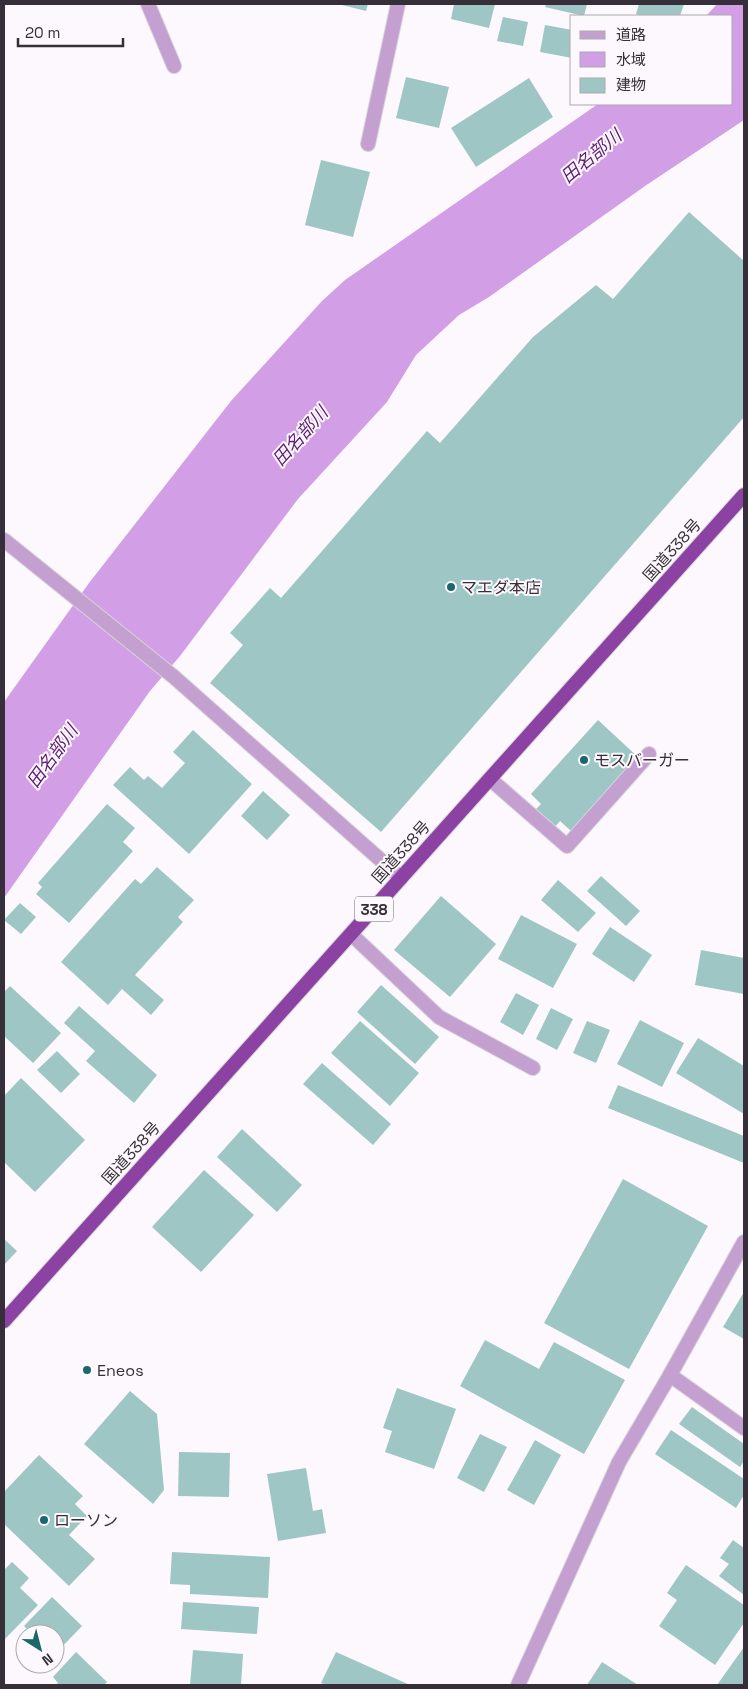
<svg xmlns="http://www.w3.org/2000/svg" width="748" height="1689" viewBox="0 0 748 1689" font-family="'Space Grotesk','Noto Sans JP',sans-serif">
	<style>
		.water { fill: #d29ee5 }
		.building { fill: #9ec6c5 }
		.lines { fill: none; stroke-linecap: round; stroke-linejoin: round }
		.service-casing { stroke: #d8d4da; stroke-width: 16 }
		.minor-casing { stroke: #d8d4da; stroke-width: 16 }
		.trunk-casing { stroke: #d8d4da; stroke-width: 16 }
		.service { stroke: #c4a0d1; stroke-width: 14 }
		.minor { stroke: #c4a0d1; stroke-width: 14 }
		.trunk { stroke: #8b42a2; stroke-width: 14 }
		.poi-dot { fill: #1a6868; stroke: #fcf8fd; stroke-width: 2 }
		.labels { text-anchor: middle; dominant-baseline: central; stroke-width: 4; stroke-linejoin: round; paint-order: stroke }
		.shield { fill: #fcf8fd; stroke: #716b73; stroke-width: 1 }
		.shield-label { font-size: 15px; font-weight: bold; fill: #362e38 }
		.street-label { font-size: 16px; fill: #362e38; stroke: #fcf8fd }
		.poi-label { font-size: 16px; fill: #362e38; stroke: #fcf8fd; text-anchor: start }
		.water-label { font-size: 18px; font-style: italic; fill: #5e1e72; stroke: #fcf8fd }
	</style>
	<rect width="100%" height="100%" fill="#fcf8fd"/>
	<polygon class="water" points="717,4 744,4 744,120 645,186 489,297 459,315 416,355 387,402 298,499 180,656 150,691 4,898 4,702 89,583 231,401 322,301 345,280 598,104 732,104 732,16 706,16"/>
	<g class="building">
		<polygon points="338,4 368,4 366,11"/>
		<polygon points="454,4 495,4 489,28 451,19"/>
		<polygon points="546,4 587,4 584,16 545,7"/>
		<polygon points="639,4 684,4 680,16 642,16 636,14"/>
		<polygon points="503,17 528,22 523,46 497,41"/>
		<polygon points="545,25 572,30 572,58 540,52"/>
		<polygon points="406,77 449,87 439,128 396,118"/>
		<polygon points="529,78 553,117 476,167 451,128"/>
		<polygon points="321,160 370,172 353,237 305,225"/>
		<polygon points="689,212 744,261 744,417 381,832 210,683 243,645 230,633 270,588 281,598 427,431 440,443 533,337 596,285 613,299"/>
		<polygon points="598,720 639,758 571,831 560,821 554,828 535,810 541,804 531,794"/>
		<polygon points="193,730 252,784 189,854 113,785 130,767 144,780 148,776 162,788 185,763 173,752"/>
		<polygon points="263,791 290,815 267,840 241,816"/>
		<polygon points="107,804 135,828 123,842 133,851 69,923 36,894 42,887 38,883"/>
		<polygon points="157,867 194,900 178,917 183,922 135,975 164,1000 151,1015 122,989 108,1005 61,962 135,879 141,884"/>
		<polygon points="601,876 640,911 626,926 587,891"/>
		<polygon points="558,880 596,913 578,932 541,900"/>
		<polygon points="441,896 496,944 450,997 394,950"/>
		<polygon points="20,903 36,917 21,934 4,920"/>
		<polygon points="521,915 577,944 553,988 498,959"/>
		<polygon points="610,927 652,955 634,982 592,954"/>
		<polygon points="701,950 744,958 744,994 695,985"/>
		<polygon points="381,985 439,1037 415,1064 357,1012"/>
		<polygon points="10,986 61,1033 33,1063 4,1036 4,992"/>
		<polygon points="516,993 539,1005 523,1035 500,1022"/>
		<polygon points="79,1006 157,1075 134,1103 86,1061 95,1051 64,1023"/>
		<polygon points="551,1008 573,1019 557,1050 536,1039"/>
		<polygon points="640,1020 684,1043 662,1087 617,1064"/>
		<polygon points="360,1021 419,1073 390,1106 331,1053"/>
		<polygon points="587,1021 610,1030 596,1063 573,1053"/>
		<polygon points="698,1038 744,1066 744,1114 676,1073"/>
		<polygon points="57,1051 80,1074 61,1093 37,1070"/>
		<polygon points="322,1063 391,1124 373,1145 303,1084"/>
		<polygon points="21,1078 85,1140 35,1192 4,1162 4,1096"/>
		<polygon points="618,1085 744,1136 744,1163 608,1108"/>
		<polygon points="242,1129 302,1185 277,1212 217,1157"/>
		<polygon points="204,1170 254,1215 201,1272 152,1227"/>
		<polygon points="623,1179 708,1226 629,1369 544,1323"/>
		<polygon points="4,1239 17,1251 4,1265"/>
		<polygon points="744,1292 744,1339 723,1327"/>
		<polygon points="485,1340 539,1369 554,1342 625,1380 584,1454 460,1386"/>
		<polygon points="397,1388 456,1409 434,1469 385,1452 392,1431 383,1428"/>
		<polygon points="130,1391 157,1414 164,1490 153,1504 84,1444"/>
		<polygon points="692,1407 744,1444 744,1461 740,1467 679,1424"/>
		<polygon points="671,1430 744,1479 744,1495 736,1508 655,1454"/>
		<polygon points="480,1434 507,1447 484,1492 457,1478"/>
		<polygon points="535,1440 561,1455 534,1505 507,1490"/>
		<polygon points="179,1452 230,1453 229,1497 178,1496"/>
		<polygon points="39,1455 83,1496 75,1504 87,1516 69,1535 95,1559 69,1586 4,1524 4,1492"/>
		<polygon points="306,1468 313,1511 322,1509 326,1533 278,1541 267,1474"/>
		<polygon points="733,1540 744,1548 744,1595 719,1576 729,1564 720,1558"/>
		<polygon points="172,1552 270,1557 268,1598 190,1594 190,1585 170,1584"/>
		<polygon points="12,1562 29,1578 20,1588 38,1605 4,1640 4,1570"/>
		<polygon points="686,1565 744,1605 744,1623 715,1665 659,1626 677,1600 667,1593"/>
		<polygon points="52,1597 82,1626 55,1654 55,1634 32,1634 24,1626"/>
		<polygon points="183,1602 259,1607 257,1634 181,1629"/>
		<polygon points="744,1647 744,1685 717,1685"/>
		<polygon points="193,1650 243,1654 241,1685 190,1685"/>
		<polygon points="76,1652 107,1682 104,1685 56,1685 58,1683 53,1677"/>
		<polygon points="336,1652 410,1685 326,1685 321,1683"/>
		<polygon points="602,1662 638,1685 587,1685"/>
	</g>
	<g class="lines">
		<defs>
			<g id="service">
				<polyline points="148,4 174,66"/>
				<polyline points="368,144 398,4"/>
				<polyline points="490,779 567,846 649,754"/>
				<polyline points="352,935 439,1017 533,1068"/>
			</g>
			<g id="minor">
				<polyline points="4,540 174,677 401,878"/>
				<polyline points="670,1375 744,1428"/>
				<polyline points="518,1685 619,1462 670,1375 744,1242"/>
			</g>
			<polyline id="trunk" points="4,1321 744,495"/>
		</defs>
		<use href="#service" class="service-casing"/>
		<use href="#minor" class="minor-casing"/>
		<use href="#trunk" class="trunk-casing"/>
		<use href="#service" class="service"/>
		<use href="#minor" class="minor"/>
		<use href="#trunk" class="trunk"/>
	</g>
	<g class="poi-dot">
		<circle cx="451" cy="587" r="5"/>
		<circle cx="584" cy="760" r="5"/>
		<circle cx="87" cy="1370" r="5"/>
		<circle cx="44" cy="1520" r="5"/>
	</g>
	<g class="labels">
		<rect class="shield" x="355" y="896.5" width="38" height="25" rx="4"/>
		<g class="shield-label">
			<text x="374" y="909">338</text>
		</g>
		<g class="street-label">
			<text transform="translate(672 550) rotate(-48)">国道338号</text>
			<text transform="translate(401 852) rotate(-48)">国道338号</text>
			<text transform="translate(131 1153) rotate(-48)">国道338号</text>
		</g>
		<g class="poi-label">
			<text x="461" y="587">マエダ本店</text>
			<text x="594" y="760">モスバーガー</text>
			<text x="97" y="1370">Eneos</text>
			<text x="54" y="1520">ローソン</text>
		</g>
		<g class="water-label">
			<text transform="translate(591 156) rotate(-40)">田名部川</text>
			<text transform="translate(300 436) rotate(-48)">田名部川</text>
			<text transform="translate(52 756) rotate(-54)">田名部川</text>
		</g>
	</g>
	<rect width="748" height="1689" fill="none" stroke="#362e38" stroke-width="10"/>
	<rect x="570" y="15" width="162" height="90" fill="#fcf8fd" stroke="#ada7ae"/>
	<rect x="580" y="31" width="25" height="8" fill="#c4a0d1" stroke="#ada7ae"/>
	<text x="616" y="40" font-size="15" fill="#362e38">道路</text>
	<rect x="580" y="52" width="25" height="15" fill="#d29ee5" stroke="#ada7ae"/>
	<text x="616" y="65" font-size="15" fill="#362e38">水域</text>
	<rect x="580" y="78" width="25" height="15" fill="#9ec6c5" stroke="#ada7ae"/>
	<text x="616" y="90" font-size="15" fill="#362e38">建物</text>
	<g transform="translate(40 1649) rotate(144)"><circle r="24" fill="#fcf8fd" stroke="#ada7ae"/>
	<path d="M0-4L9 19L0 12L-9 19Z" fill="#1a6868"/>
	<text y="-8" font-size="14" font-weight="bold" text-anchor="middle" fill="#362e38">N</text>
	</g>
	<path d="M18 38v8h105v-8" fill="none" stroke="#362e38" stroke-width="2.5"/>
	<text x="25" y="38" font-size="15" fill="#362e38" stroke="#fcf8fd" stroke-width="4" paint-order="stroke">20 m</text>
</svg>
